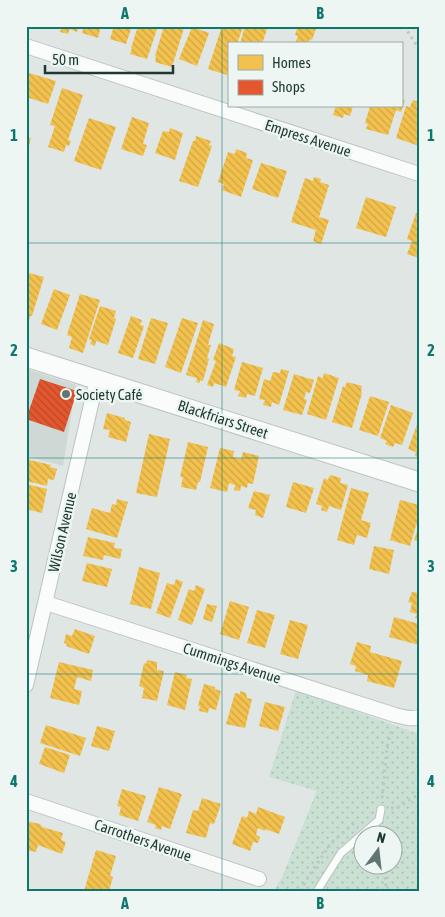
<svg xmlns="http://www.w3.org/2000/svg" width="445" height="917" viewBox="0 0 445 917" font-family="'Asap Condensed',sans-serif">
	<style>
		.built { fill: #ced8d4 }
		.park { fill: url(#park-dots); fill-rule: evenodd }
		.homes { fill: url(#homes-back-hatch) }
		.shops { fill: url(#shops-back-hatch) }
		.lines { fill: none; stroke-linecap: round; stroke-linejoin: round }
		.lane-casing { stroke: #bdc3c1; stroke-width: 9 }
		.street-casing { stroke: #bdc3c1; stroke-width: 16 }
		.secondary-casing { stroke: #bdc4c2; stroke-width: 21 }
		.path { stroke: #bec7c5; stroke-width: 3; stroke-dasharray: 2.5 4; stroke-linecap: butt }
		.lane { stroke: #fafbfb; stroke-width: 7 }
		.street { stroke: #fafbfb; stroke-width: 14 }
		.secondary { stroke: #fafbfb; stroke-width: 19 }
		.grid { fill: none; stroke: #0f766e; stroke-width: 1; stroke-opacity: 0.55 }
		.poi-dot { fill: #637572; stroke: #edf6f2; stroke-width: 2 }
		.labels { text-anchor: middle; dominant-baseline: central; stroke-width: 5; stroke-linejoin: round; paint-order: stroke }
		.street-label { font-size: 15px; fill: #1f3834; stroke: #edf6f2 }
		.poi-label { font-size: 15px; fill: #1f3834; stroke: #edf6f2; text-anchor: start }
		.neatline { fill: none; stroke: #0f766e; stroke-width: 2 }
		.grid-label { font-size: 16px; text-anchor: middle; font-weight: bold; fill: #0f766e }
	</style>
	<defs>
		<pattern id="park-dots" width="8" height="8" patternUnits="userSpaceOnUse" patternTransform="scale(1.25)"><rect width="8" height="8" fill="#c9e0d2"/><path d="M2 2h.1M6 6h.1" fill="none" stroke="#acc1b5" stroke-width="1.8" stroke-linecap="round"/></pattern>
		<pattern id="homes-back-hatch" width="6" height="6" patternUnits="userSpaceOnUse" patternTransform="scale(1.25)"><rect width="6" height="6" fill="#f2c14e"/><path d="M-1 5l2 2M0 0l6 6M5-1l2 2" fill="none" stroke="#cfa745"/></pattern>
		<pattern id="shops-back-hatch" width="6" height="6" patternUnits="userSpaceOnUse" patternTransform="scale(1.25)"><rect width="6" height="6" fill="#e4572e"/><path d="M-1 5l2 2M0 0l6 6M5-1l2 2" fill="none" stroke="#b84928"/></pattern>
	</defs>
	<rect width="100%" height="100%" fill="#e0e6e4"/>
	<polygon class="built" points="26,369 76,385 63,466 26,456"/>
	<path class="park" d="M 296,690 L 419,734 L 419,891 L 274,891 L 282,877 L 317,791 L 269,777 ZM 362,834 L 392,834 L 392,864 L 362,864 Z"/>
	<g class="homes">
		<polygon points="62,26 79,26 77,32 70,29 68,34 60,32"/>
		<polygon points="84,26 101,26 98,38 82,33"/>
		<polygon points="114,26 132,26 126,44 110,39"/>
		<polygon points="138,26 158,26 147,59 130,54 132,48 131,48"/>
		<polygon points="164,26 172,27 179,26 184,28 172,67 155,62 156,57 155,56"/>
		<polygon points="222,26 243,27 237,44 229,44 229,69 227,75 208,69"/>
		<polygon points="245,26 268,26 262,44 240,44"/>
		<polygon points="298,26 317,26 312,40 310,39 308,44 295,44 298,36 295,35"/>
		<polygon points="192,27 209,33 197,66 179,59"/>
		<polygon points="26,72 56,81 48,104 26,97"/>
		<polygon points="62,88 83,95 68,140 71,141 69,146 66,145 64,152 48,147 55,126 50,125"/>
		<polygon points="401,99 405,100 401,112 396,110 388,135 366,129 368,124 365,123 370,106 401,106"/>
		<polygon points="413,100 419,102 419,146 396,138 406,106 410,107"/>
		<polygon points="336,106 353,106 350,116 344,114 343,118 333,115"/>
		<polygon points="132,117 149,123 143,144 147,145 143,156 121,149"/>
		<polygon points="89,118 116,127 101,170 74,161"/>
		<polygon points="170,128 183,133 175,160 155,153 163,131 169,132"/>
		<polygon points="196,136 211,141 209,145 212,146 198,187 179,181 193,141 195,141"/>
		<polygon points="26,137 31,138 27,154 26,154"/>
		<polygon points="236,149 247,153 246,158 253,160 241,197 222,190 224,184 218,182 228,152 235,154"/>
		<polygon points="261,163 287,171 278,198 252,189"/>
		<polygon points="314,177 321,179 320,182 329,185 319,217 329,220 321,244 313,241 316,230 291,222 305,178 313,181"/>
		<polygon points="366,197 396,207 386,237 356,228"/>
		<polygon points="416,213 419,214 419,258 407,254 412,241 407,239"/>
		<polygon points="26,272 44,277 32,316 30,316 30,319 26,318"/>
		<polygon points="54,289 70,295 57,330 41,324"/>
		<polygon points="80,294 100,300 83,353 69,348 72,337 67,335"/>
		<polygon points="100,306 116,311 114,318 116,319 108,345 96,341 95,346 90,344 92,340 89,339"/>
		<polygon points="131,316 142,320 140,325 144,326 133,358 118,353"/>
		<polygon points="151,318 168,323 155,364 138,359"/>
		<polygon points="182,318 198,323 181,373 165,367"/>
		<polygon points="203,320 214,324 208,345 211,345 207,358 209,359 203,381 200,380 200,383 196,382 197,378 186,375"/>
		<polygon points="219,343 234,349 232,356 236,357 226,387 214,383 213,387 207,385 216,361 213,360"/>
		<polygon points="242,362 263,368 255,396 247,394 246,398 238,396 240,391 234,390"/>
		<polygon points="281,369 289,371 279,405 272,402 271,407 263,405 265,400 259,399 264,379 270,381 273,372 280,373"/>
		<polygon points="324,373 339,378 326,420 307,414 318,376 323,378"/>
		<polygon points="294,374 314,380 310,393 306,392 304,399 307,400 302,415 283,410"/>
		<polygon points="347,382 362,386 361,392 362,393 352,428 332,422 343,386 345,387"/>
		<polygon points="370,396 389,402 378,436 359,430"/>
		<polygon points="391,405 413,413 402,445 395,443 393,447 385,444 387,441 380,438"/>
		<polygon points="107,413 125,418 125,420 131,422 126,442 108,437 110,430 103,429"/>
		<polygon points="419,419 419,458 415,456 416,452 408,449"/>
		<polygon points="149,434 170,439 157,497 136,493"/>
		<polygon points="188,442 208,447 200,482 198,482 196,490 181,487 183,477 180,477"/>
		<polygon points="220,448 234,451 233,457 241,459 243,452 259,456 253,484 248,483 247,488 241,486 240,491 234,490 235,485 229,483 227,492 210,488"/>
		<polygon points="26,459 51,465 50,467 57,469 54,480 48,479 47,486 26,481"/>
		<polygon points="330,475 341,478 340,483 348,485 341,510 329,506 327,512 321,510 322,506 316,504 324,478 328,480"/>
		<polygon points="293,482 314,488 306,513 286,507"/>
		<polygon points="26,484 47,489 42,513 26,509"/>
		<polygon points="351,488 369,493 361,520 371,523 367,538 357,535 354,545 337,540"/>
		<polygon points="254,491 270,495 263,518 255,515 256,510 248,508"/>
		<polygon points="117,499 128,502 117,538 86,529 92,508 110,513 112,504 116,505"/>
		<polygon points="400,500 419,505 419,521 418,525 416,525 410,546 390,540"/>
		<polygon points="419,526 419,542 414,540"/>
		<polygon points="88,537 115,543 114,548 122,549 120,559 104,555 103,560 83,556"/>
		<polygon points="374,546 394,550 389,574 369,569"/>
		<polygon points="87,563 112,569 107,587 82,581"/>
		<polygon points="139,567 160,573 151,609 130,604"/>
		<polygon points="176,579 183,582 170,618 156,613 167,583 174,585"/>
		<polygon points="196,585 205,589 192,625 178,620 189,589 194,591"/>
		<polygon points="412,592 419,593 419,619 415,618 417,614 410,612 412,603 408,602"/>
		<polygon points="230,601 249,607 239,640 220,634"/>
		<polygon points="207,604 217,606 212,622 203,619"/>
		<polygon points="257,610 275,615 265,648 247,643"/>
		<polygon points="394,617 419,624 419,645 389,637"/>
		<polygon points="290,620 308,625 298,659 280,654"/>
		<polygon points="75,629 95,636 89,654 66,646 67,644 64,643 66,634 72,636"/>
		<polygon points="357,642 371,646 370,652 402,661 394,688 367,681 368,675 355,671 356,666 350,664"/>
		<polygon points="147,660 157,662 157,670 164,671 157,701 142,698 144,688 139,686 144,663 146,664"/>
		<polygon points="59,662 93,670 91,681 77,677 74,689 82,691 79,705 50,698"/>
		<polygon points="175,672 187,675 186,678 192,679 185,710 167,705"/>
		<polygon points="204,684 215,687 215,689 221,691 216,710 209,708 208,713 199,711 200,706 198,706"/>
		<polygon points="240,691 246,693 247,698 252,699 245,728 226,724 235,693 240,694"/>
		<polygon points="265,702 285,707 278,731 259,726"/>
		<polygon points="46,725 86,738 80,756 40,743"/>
		<polygon points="97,726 115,731 109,751 91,746"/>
		<polygon points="45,747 70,755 64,773 39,764"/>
		<polygon points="159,787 182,794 170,829 162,826 161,830 155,828 156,825 147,822"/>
		<polygon points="122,789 146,796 138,821 119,815 121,807 117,806"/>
		<polygon points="202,798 221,804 214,824 210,823 206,838 186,833 193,810 198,811"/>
		<polygon points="258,807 285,817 279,834 265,829 265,831 258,828 256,835 260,837 258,843 253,842 250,851 232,844 242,816 247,818 249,811 256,814"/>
		<polygon points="26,821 40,824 42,827 63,833 61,840 66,842 62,854 38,845 36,852 26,850"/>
		<polygon points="96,850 116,856 110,876 113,877 109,891 84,891"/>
	</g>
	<polygon class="shops" points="40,379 77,391 64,432 26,419"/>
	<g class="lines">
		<defs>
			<polyline id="lane" points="317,891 341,853 379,820 381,809"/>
			<g id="street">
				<polyline points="26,46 419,174"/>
				<path d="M 46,603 L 395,715 C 404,717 410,720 419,717"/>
				<polyline points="26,685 97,379"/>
				<polyline points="26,801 259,879"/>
			</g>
			<polyline id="secondary" points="26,357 419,482"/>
		</defs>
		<use href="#lane" class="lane-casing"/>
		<use href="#street" class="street-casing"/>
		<use href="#secondary" class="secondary-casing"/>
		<g class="path">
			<polyline points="404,26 419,49"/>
			<polyline points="382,798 387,747 392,728"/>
			<polyline points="391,808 397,808 419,794"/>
			<polyline points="301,891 307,879 331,843 354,823"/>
			<polyline points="382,891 386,887 384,864"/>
		</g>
		<use href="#lane" class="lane"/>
		<use href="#street" class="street"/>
		<use href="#secondary" class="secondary"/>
	</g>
	<path class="grid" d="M 222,26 L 222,891M 26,243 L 419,243M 26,458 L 419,458M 26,674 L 419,674"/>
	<circle class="poi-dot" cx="66" cy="394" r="5"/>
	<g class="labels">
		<g class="street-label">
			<text transform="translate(308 138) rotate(18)">Empress Avenue</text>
			<text transform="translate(223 419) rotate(18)">Blackfriars Street</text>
			<text transform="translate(62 532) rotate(-77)">Wilson Avenue</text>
			<text transform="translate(232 663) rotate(18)">Cummings Avenue</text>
			<text transform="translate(143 840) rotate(19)">Carrothers Avenue</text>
		</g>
		<g class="poi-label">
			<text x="76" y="394">Society Café</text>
		</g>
	</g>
	<rect width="445" height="917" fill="none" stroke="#edf6f2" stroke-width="55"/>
	<rect x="228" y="42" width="175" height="65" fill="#edf6f2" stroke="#9baaa6"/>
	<rect x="238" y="55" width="25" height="15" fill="#f2c14e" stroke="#9baaa6"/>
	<text x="272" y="68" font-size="15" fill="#1f3834">Homes</text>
	<rect x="238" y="80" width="25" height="15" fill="#e4572e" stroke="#9baaa6"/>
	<text x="272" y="92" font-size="15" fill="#1f3834">Shops</text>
	<g transform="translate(378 850) rotate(15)"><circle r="24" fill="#edf6f2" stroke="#9baaa6"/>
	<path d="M0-4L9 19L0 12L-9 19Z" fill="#637572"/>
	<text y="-8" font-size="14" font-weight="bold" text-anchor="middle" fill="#1f3834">N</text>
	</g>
	<path d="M45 65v8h128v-8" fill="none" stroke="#1f3834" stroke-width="2.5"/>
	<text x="52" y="65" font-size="15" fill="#1f3834" stroke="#edf6f2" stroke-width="4" paint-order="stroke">50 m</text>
	<rect x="28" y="28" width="390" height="862" class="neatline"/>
	<g class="grid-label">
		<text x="125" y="19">A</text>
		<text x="320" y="19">B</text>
		<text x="14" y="141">1</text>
		<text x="431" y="141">1</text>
		<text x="14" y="356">2</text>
		<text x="431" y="356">2</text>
		<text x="14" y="572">3</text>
		<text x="431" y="572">3</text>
		<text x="14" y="787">4</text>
		<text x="431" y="787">4</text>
		<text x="125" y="909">A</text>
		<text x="320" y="909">B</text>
	</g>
</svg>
